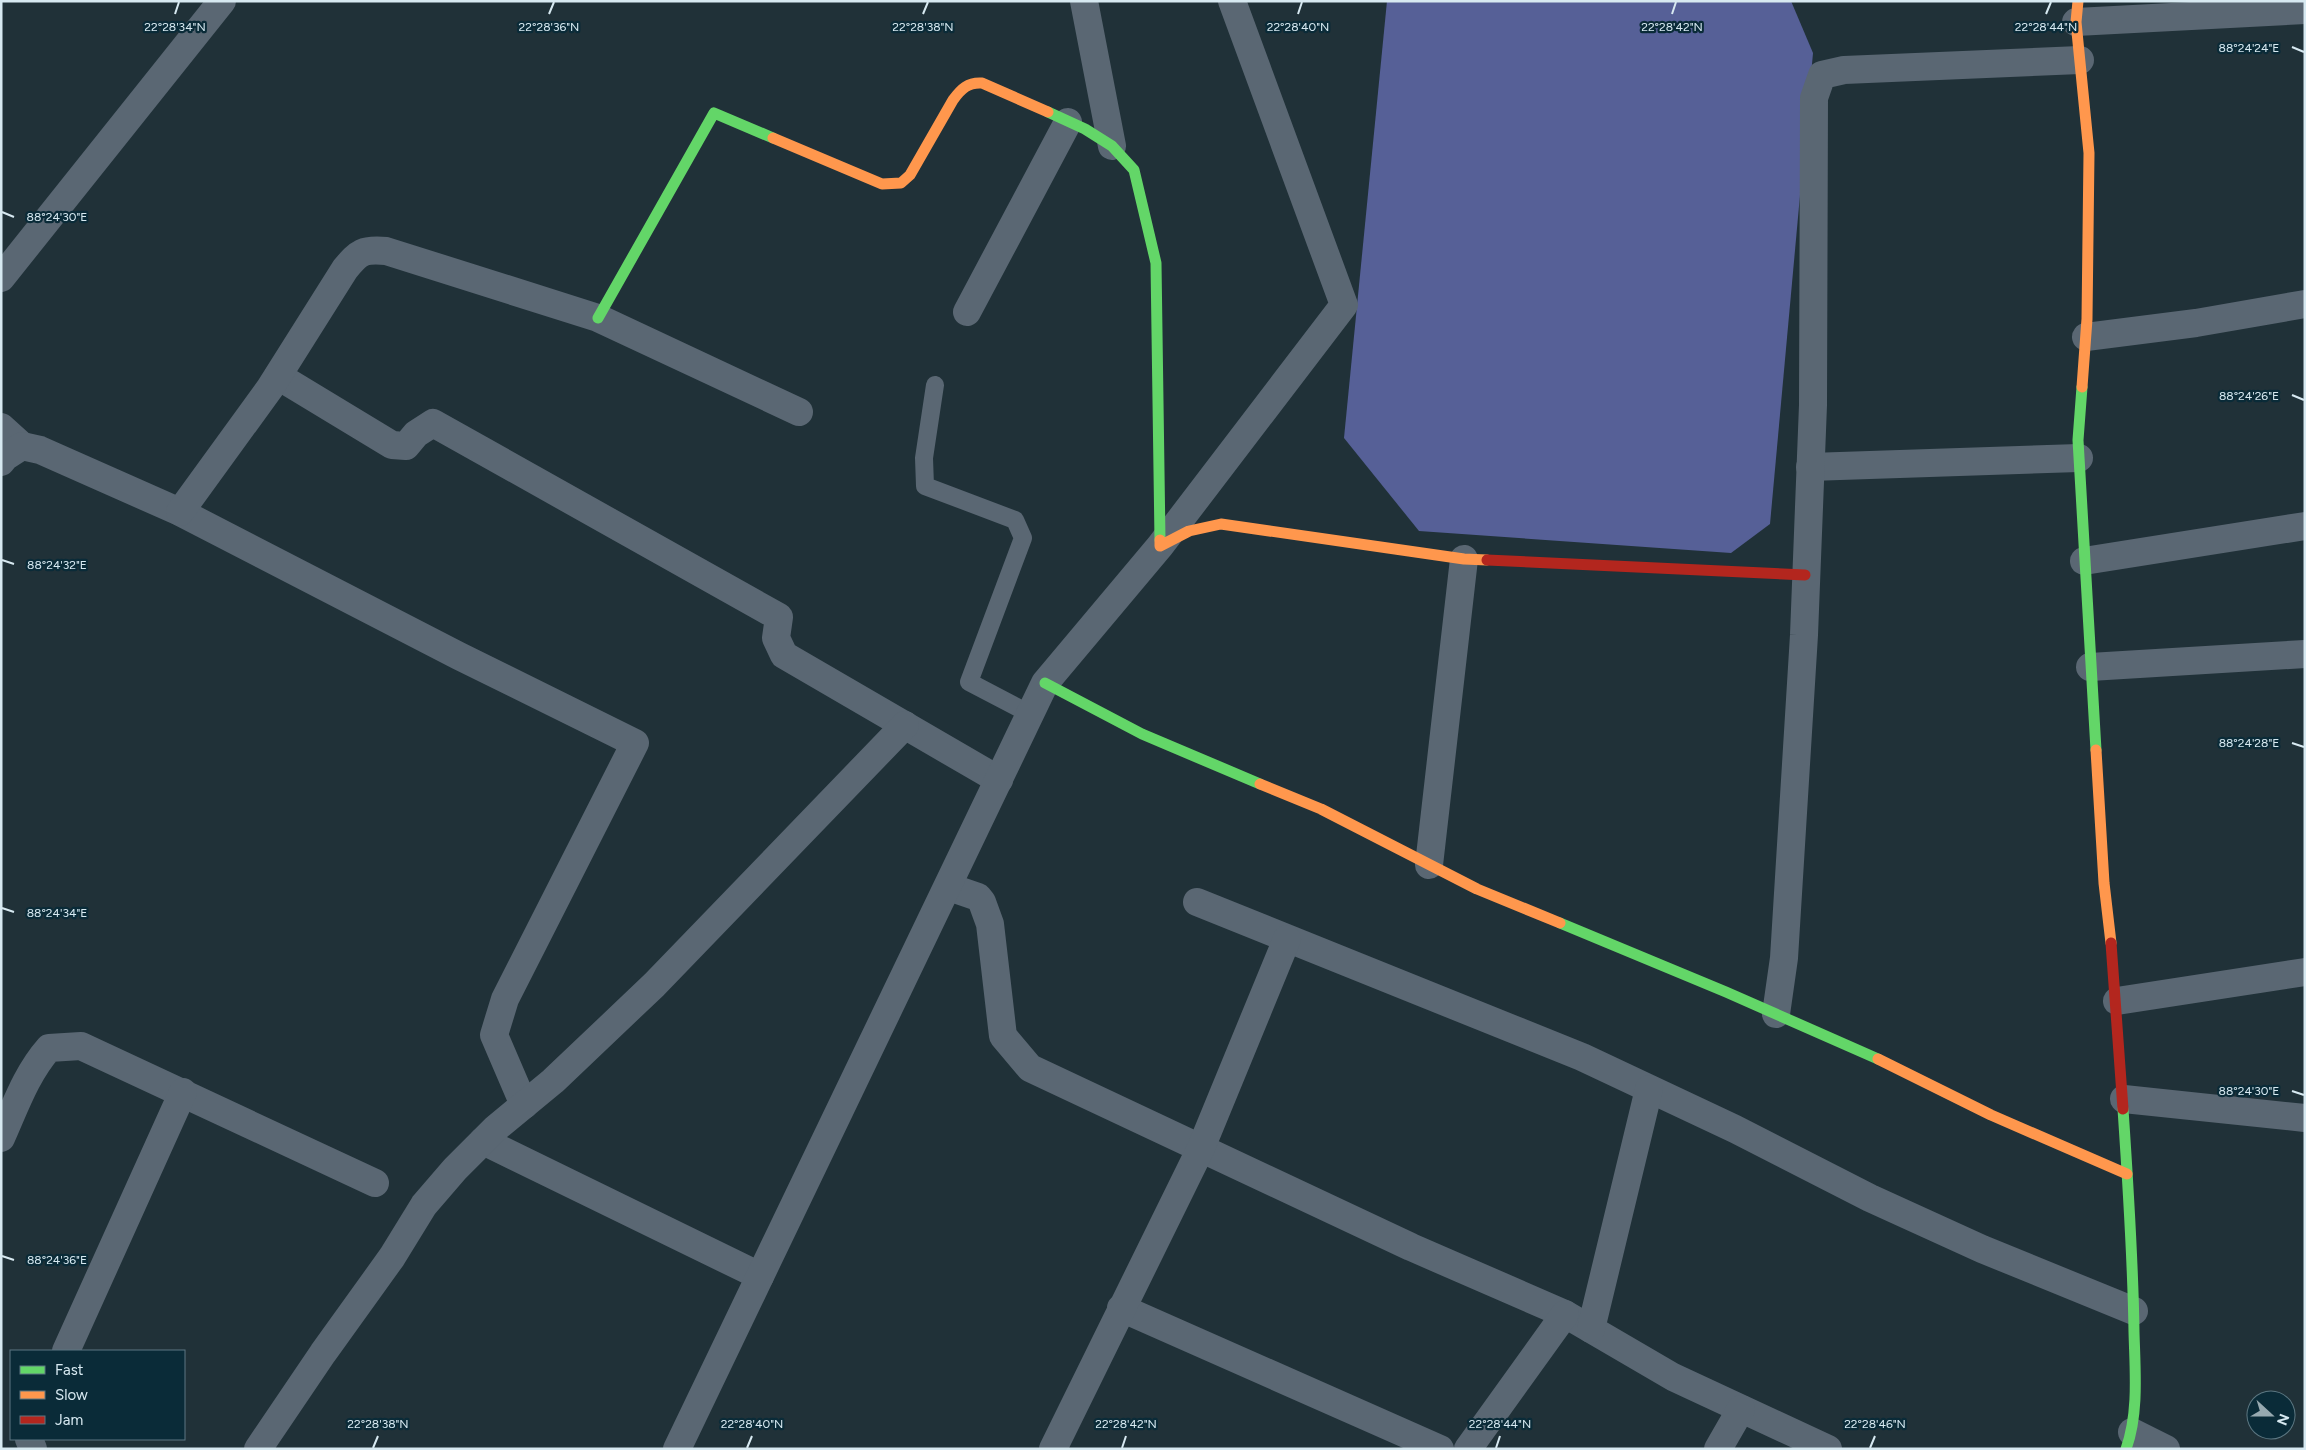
<svg xmlns="http://www.w3.org/2000/svg" width="2306" height="1450" viewBox="0 0 2306 1450" font-family="Figtree,sans-serif">
	<style>
		.water { fill: #566097 }
		.lines { fill: none; stroke-linecap: round; stroke-linejoin: round }
		.lane { stroke: #5a6773; stroke-width: 18 }
		.street { stroke: #5a6773; stroke-width: 28 }
		.fast { stroke: #63d668; stroke-width: 11 }
		.slow { stroke: #ff974d; stroke-width: 11 }
		.jam { stroke: #b3261e; stroke-width: 11 }
		.ticks { fill: none; stroke: #d7e9f1; stroke-width: 2 }
		.ticks-label { font-size: 12px; text-anchor: middle; fill: #d7e9f1; stroke: #0a2b38; stroke-width: 4.5; stroke-linejoin: round; paint-order: stroke }
	</style>
	<rect width="100%" height="100%" fill="#203138"/>
	<polygon class="water" points="1387,1 1791,1 1813,53 1770,524 1731,553 1419,531 1344,438"/>
	<g class="lines">
		<polyline class="lane" points="935,385 924,458 925,486 1015,520 1023,538 969,682 1030,714"/>
		<g class="street">
			<polyline points="1084,1 1112,146"/>
			<polyline points="2076,22 2305,10"/>
			<polyline points="1,278 222,1"/>
			<polyline points="967,312 1068,122"/>
			<polyline points="2086,337 2196,323 2305,304"/>
			<polyline points="278,376 392,445 406,446 416,434 433,423 779,617 776,638 784,655 999,780"/>
			<polyline points="1,427 22,446"/>
			<polyline points="1,462 5,457 22,446 40,450 180,512 459,656 635,743 505,999 494,1035 524,1105"/>
			<polyline points="1810,467 2079,458"/>
			<path d="M 180,512 L 270,388 L 345,269 C 359,252 363,249 386,251 L 598,318 L 799,412"/>
			<polyline points="2084,561 2305,526"/>
			<polyline points="2090,667 2305,654"/>
			<polyline points="1429,865 1464,559"/>
			<polyline points="949,887 978,897 982,902 990,924 1003,1036 1030,1068 1411,1247 1565,1314 1673,1377 1828,1449"/>
			<polyline points="1197,902 1582,1057 1735,1129 1870,1198 1982,1249 2134,1311"/>
			<polyline points="2117,1001 2305,972"/>
			<polyline points="1776,1014 1784,958 1804,635 1813,405 1814,98 1822,75 1844,70 2080,60"/>
			<polyline points="2124,1099 2305,1118"/>
			<path d="M 1,1138 C 15,1107 26,1074 49,1048 L 81,1046 L 375,1183"/>
			<polyline points="483,1141 760,1276"/>
			<polyline points="1121,1308 1440,1449"/>
			<polyline points="1591,1329 1649,1089"/>
			<polyline points="66,1351 183,1092"/>
			<polyline points="2132,1432 2166,1449"/>
			<polyline points="29,1439 33,1449"/>
			<polyline points="258,1449 323,1353 392,1257 424,1205 455,1169 496,1128 553,1081 654,985 905,725"/>
			<polyline points="677,1449 1045,683 1160,546 1344,305 1232,1"/>
			<polyline points="1053,1449 1201,1148 1287,939"/>
			<polyline points="1468,1449 1565,1314"/>
			<polyline points="1718,1449 1741,1409"/>
		</g>
		<g class="fast">
			<polyline points="1048,112 1085,129 1112,146 1134,170 1156,263 1160,540"/>
			<polyline points="598,318 714,113 773,138"/>
			<polyline points="2082,387 2078,440 2096,750"/>
			<polyline points="1045,683 1142,734 1260,784"/>
			<polyline points="1560,923 1726,992 1878,1059"/>
			<path d="M 2123,1109 C 2128,1183 2133,1258 2134,1332 C 2135,1370 2139,1413 2126,1449"/>
		</g>
		<g class="slow">
			<polyline points="2078,1 2076,22 2089,153 2087,319 2082,387"/>
			<path d="M 773,138 L 882,184 L 901,183 L 910,175 L 953,100 C 961,89 968,82 982,83 L 1048,112"/>
			<polyline points="1160,540 1160,546 1189,531 1221,524 1464,559 1487,560"/>
			<polyline points="2096,750 2104,883 2111,943"/>
			<polyline points="1260,784 1321,809 1477,889 1560,923"/>
			<polyline points="1878,1059 1991,1115 2127,1174"/>
		</g>
		<g class="jam">
			<polyline points="1487,560 1805,575"/>
			<polyline points="2111,943 2123,1109"/>
		</g>
	</g>
	<path class="ticks" d="M 175,14 L 179,2M 549,14 L 554,2M 923,14 L 928,2M 1298,14 L 1302,2M 1672,14 L 1676,2M 2046,14 L 2051,2M 2292,47 L 2304,52M 2,212 L 14,217M 2292,395 L 2304,400M 2,560 L 14,564M 2292,743 L 2304,747M 2,908 L 14,912M 2292,1091 L 2304,1095M 2,1256 L 14,1260M 373,1448 L 378,1436M 747,1448 L 752,1436M 1122,1448 L 1126,1436M 1496,1448 L 1500,1436M 1870,1448 L 1875,1436"/>
	<g class="ticks-label">
		<text x="549" y="31">22°28'36"N</text>
		<text x="1298" y="31">22°28'40"N</text>
		<text x="1672" y="31">22°28'42"N</text>
		<text x="175" y="31">22°28'34"N</text>
		<text x="923" y="31">22°28'38"N</text>
		<text x="2046" y="31">22°28'44"N</text>
		<text x="2249" y="52">88°24'24"E</text>
		<text x="57" y="221">88°24'30"E</text>
		<text x="2249" y="400">88°24'26"E</text>
		<text x="57" y="569">88°24'32"E</text>
		<text x="2249" y="747">88°24'28"E</text>
		<text x="57" y="917">88°24'34"E</text>
		<text x="2249" y="1095">88°24'30"E</text>
		<text x="57" y="1264">88°24'36"E</text>
		<text x="378" y="1428">22°28'38"N</text>
		<text x="752" y="1428">22°28'40"N</text>
		<text x="1126" y="1428">22°28'42"N</text>
		<text x="1500" y="1428">22°28'44"N</text>
		<text x="1875" y="1428">22°28'46"N</text>
	</g>
	<rect width="2306" height="1450" fill="none" stroke="#d7e9f1" stroke-width="5"/>
	<rect x="10" y="1350" width="175" height="90" fill="#0a2b38" stroke="#5c7782"/>
	<rect x="20" y="1366" width="25" height="8" fill="#63d668" stroke="#5c7782"/>
	<text x="55" y="1375" font-size="15" fill="#d7e9f1">Fast</text>
	<rect x="20" y="1391" width="25" height="8" fill="#ff974d" stroke="#5c7782"/>
	<text x="55" y="1400" font-size="15" fill="#d7e9f1">Slow</text>
	<rect x="20" y="1416" width="25" height="8" fill="#b3261e" stroke="#5c7782"/>
	<text x="55" y="1425" font-size="15" fill="#d7e9f1">Jam</text>
	<g transform="translate(2271 1415) rotate(111)"><circle r="24" fill="#0a2b38" stroke="#5c7782"/>
	<path d="M0-4L9 19L0 12L-9 19Z" fill="#97a9b0"/>
	<text y="-8" font-size="14" font-weight="bold" text-anchor="middle" fill="#d7e9f1">N</text>
	</g>
</svg>
